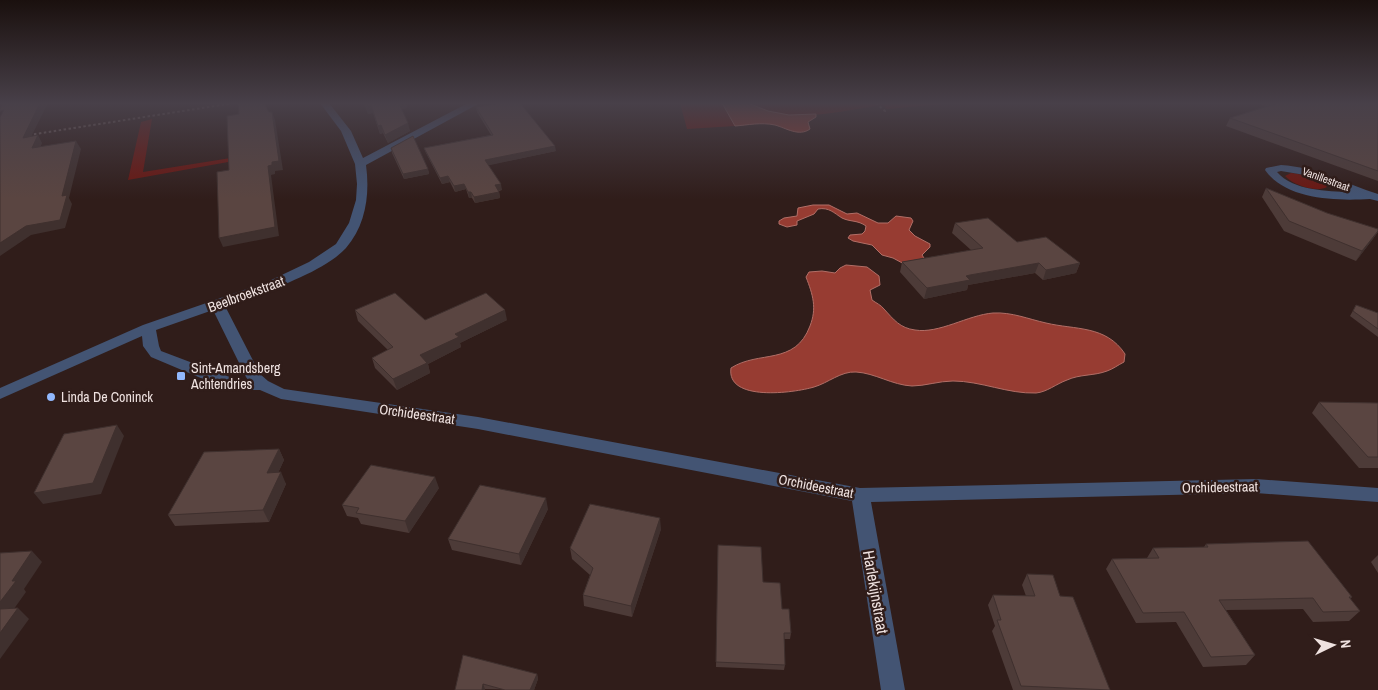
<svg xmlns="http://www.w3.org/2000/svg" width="1378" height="690" viewBox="0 0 1378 690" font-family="'Archivo Narrow',sans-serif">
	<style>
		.green { fill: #6c150f }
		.water { fill: #973c32; stroke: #b16e66 }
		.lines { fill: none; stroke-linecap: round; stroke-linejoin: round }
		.path { stroke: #73625f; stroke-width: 2; stroke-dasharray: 2.5 2.5; stroke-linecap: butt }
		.minor { fill: #435473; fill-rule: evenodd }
		.wall { fill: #4d3b38 }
		.shaded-wall { fill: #3f302e }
		.building { fill: #5a4541; stroke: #3f302e }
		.poi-dot { fill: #91b8fd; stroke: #301d1a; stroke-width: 2 }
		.labels { text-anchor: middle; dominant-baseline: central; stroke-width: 5; stroke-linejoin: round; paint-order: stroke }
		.far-street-label { font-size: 11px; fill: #efe2e0; stroke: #301d1a }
		.street-label { font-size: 14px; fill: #efe2e0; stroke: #301d1a }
		.poi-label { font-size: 14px; fill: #efe2e0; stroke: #301d1a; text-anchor: start }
		.near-street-label { font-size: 16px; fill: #efe2e0; stroke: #301d1a }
	</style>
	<rect width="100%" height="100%" fill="#301d1a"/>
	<g class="green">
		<polygon points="680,103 722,103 735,126 687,129"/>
		<path d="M 748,103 L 955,103 L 887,109 L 882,105 C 840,111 786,126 748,103 Z"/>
		<polygon points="152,119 143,172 243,156 245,159 128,180 141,122"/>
		<path d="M 1291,173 C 1301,174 1322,179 1327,187 C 1316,193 1293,185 1285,176 Z"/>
	</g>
	<g class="water">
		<path d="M 722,103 L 748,103 L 768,111 L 789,115 L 816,114 L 816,117 L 808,122 L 810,129 C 799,137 786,128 775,125 C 761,122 748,125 735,126 Z"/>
		<path d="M 813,205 L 829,205 L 847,214 L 857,213 L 878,223 L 888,223 L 896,216 L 911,218 L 913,221 L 909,230 L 915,236 L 930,244 L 930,247 L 922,255 L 928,264 L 906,265 L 893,258 L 882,255 L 872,245 L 853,241 L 848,238 L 850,235 L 862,234 L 865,231 L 866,226 C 858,220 850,222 842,218 C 834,213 829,207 818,209 L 814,214 L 797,221 L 797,225 L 787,227 L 779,224 L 779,221 L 784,218 L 797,216 L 798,208 Z"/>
		<path d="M 846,265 L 867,267 L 879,276 L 880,285 L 870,290 L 872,300 C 876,303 881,305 884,309 C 894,320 900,328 915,330 C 939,334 968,315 993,313 C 1012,312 1028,319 1046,323 C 1075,330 1106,325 1125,354 L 1124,362 C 1118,365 1113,369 1107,371 C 1094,376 1080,374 1067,380 C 1056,384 1047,392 1036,393 C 1008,394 981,381 953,381 C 939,381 925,386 912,386 C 892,385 875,373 856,372 C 841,371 828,383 814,387 C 794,393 726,402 731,368 C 759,350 795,366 810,326 C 817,308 813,295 806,277 L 809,272 L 822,271 L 835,273 L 840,268 Z"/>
	</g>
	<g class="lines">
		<g class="path">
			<polyline points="876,103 885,111 883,112"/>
			<polyline points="29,135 234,103"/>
		</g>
		<g class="minor">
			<path d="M 320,103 L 329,103 L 351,131 L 363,158 L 468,103 L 480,103 L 366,165 C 370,194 366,225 346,248 C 322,274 259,294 225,306 L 260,374 L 268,381 L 284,389 L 478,417 L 860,488 L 1256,479 L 1378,488 L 1378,502 L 1256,493 L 871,502 L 905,690 L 881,690 L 852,501 L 478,429 L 281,399 L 260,390 L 237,390 L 215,384 L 151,357 L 143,346 L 142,336 L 0,399 L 0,388 L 143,325 L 267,282 L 309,262 L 336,244 L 349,223 L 356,200 L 357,184 L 355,164 L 341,131 ZM 213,310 L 246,377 L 248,380 L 238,380 L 227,376 L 161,351 L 159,346 L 156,330 Z"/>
			<path d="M 1281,165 C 1316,167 1346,184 1378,194 L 1378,201 L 1370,199 C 1336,201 1286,200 1265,170 L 1266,168 ZM 1281,171 L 1305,175 L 1350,192 C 1328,191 1293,191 1277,172 Z"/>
		</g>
	</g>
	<g class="wall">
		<polygon points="364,103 406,103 407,108 401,109 410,131 388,143 383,133 380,134 373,113 368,114"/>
		<polygon points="1254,103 1378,103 1378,181 1226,126 1230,118 1266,106"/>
		<polygon points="476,107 556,151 488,165 502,190 499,191 500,198 475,203 472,198 469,198 466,189 455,192 450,182 442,184 426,153 424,148 491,135 477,112"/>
		<polygon points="391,148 428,169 429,174 404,179 392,153"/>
		<polygon points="1266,188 1327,213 1378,232 1356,261 1284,231 1262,197"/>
		<polygon points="955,223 1017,242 1080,263 1076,273 1043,280 1035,273 968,285 967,290 924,299 900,272 902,262 971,250 952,233"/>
		<polygon points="1356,305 1378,313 1378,337 1350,316"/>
		<polygon points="355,310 425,320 507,320 460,343 461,347 428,364 430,373 397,390 375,368 372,358 388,350 358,321"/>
		<polygon points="1319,402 1378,403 1378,468 1359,468 1312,413"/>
		<polygon points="279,449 284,460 278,473 286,484 269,522 175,526 168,515"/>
		<polygon points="439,488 409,533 361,524 358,518 347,516 342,505"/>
		<polygon points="548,509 521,565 452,550 448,539"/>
		<polygon points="661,529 632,617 584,606 583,595 590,575 572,559 570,548"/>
		<polygon points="1206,544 1352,597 1350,599 1360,611 1349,621 1313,622 1303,609 1226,610 1255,655 1246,665 1203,667 1176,622 1136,623 1106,569 1112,559 1147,558 1153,548 1204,547"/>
		<polygon points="718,545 763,582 782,609 791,633 790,639 784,639 785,665 784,670 716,667"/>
		<polygon points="1378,555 1378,573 1371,562"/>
		<polygon points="1027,574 1060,596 1110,690 1013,690 992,631 995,626 988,605 993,595 1026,596 1022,585"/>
		<polygon points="537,674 538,679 534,690 485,689 455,690"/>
	</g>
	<g class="shaded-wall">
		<polygon points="40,103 48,103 27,145 23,138"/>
		<polygon points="398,103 406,103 407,108 400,109"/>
		<polygon points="371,105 373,113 368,114 366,106"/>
		<polygon points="272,112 275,120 283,170 275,171 275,174 271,175 279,236 223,247 219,238 268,166"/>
		<polygon points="408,123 410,131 388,143 385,135"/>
		<polygon points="381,125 383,133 380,134 378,126"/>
		<polygon points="38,135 42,143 37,156 32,148"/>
		<polygon points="76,141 81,149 69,198 72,204 65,228 31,235 0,256 0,243 62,196"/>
		<polygon points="555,146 556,151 486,166 485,160"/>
		<polygon points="428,169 429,174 404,179 403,174"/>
		<polygon points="448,176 450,182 442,184 440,178"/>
		<polygon points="464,184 466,189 455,192 454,186"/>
		<polygon points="501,184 502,190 496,191 495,185"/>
		<polygon points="468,192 471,192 472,198 469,198"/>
		<polygon points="499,192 500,198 475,203 474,197"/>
		<polygon points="1378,231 1373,239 1356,261 1362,251"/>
		<polygon points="1039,263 1035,273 968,285 967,290 924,299 927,288 966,276"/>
		<polygon points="1080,263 1076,273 1043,280 1046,270"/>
		<polygon points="505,310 507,320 460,343 461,347 428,364 430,373 397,390 393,379 420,355 455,334"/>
		<polygon points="117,425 124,436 101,494 43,504 34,493"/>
		<polygon points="279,449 284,460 273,484 267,473"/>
		<polygon points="281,472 286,484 269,522 263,510"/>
		<polygon points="435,477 439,488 409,533 405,521"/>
		<polygon points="546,498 548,509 521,565 519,554"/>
		<polygon points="660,518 661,529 632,617 631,606"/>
		<polygon points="32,551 42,562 24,589 26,592 6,620 0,614 0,602 12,581"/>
		<polygon points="18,608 29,619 0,659 0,633"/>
		<polygon points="537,674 538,679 534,690 530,690"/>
		<polygon points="483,684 485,689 485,690 482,690"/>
	</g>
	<g class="building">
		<polygon points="3,103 40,103 23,138 38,135 32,148 76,141 62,196 67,195 60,220 26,226 0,243 0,117 4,110 0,111 0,109"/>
		<polygon points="238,103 264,103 269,112 272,112 279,161 272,162 272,165 268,166 275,227 219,238 217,172 229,170 227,116 239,114"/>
		<polygon points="365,103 399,103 408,123 385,135 381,125 378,126 371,105 366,106"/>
		<polygon points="503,103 520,103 555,146 485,160 501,184 495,185 499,192 474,197 471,192 468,192 464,184 454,186 448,176 440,178 424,148 493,135 476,107"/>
		<polygon points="1278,103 1378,103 1378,171 1230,118"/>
		<polygon points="413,136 428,169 403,174 391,148"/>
		<polygon points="1266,188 1327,213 1378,229 1378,231 1362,251 1289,221"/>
		<polygon points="988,218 1017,242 1046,237 1080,263 1046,270 1039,263 970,275 966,276 970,280 927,288 902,262 983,248 955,223"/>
		<polygon points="395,293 425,320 486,293 505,310 455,334 459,337 420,355 427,363 393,379 372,358 393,347 355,310"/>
		<polygon points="1356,305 1378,313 1378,329 1353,311"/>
		<polygon points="1319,402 1378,403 1378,457 1368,457"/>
		<polygon points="117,425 93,483 34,493 64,434"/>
		<polygon points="279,449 267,473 281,472 263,510 168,515 204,452"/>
		<polygon points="371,465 435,477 405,521 356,513 359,508 342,505"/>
		<polygon points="480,485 546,498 519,554 448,539"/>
		<polygon points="590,504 660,518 631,606 583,595 593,568 570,548"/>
		<polygon points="1308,541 1352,597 1349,597 1360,611 1323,612 1313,598 1219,600 1255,655 1211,657 1184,612 1143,613 1112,559 1159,558 1153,548 1208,547 1206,544"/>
		<polygon points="718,545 761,547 763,582 780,583 782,609 789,609 791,633 784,633 785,665 716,662"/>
		<polygon points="32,551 12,581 16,581 0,602 0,553"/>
		<polygon points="1027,574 1053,575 1060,596 1073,597 1110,690 1021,686 997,620 1001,620 993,595 1035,596"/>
		<polygon points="18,608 0,633 0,609"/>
		<polygon points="463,655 537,674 530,690 505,690 483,684 482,690 455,690"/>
	</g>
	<linearGradient id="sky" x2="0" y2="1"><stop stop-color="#1a100e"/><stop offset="0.52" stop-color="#484049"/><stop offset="1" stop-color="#484049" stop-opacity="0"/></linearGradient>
	<rect width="1378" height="199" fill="url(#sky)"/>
	<g class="poi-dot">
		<rect x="176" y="371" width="10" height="10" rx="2.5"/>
		<circle cx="51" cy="397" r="5"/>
	</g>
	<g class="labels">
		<g class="far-street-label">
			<text transform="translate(1326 179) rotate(20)">Vanillestraat</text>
		</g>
		<g class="street-label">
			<text transform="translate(246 294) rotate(-20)">Beelbroekstraat</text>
			<text transform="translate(417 414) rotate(8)">Orchideestraat</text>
			<text transform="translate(816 486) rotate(11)">Orchideestraat</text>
			<text transform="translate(1220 487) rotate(-1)">Orchideestraat</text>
		</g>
		<g class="poi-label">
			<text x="191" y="368">Sint-Amandsberg<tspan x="191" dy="16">Achtendries</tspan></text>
			<text x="61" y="397">Linda De Coninck</text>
		</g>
		<g class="near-street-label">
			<text transform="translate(876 592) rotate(80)">Harlekijnstraat</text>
		</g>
	</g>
	<g transform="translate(1333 645) rotate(85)" stroke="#301d1a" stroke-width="4" paint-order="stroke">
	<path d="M0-4L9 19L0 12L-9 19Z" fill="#efe2e0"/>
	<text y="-8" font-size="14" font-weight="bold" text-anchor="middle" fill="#efe2e0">N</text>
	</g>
</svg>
